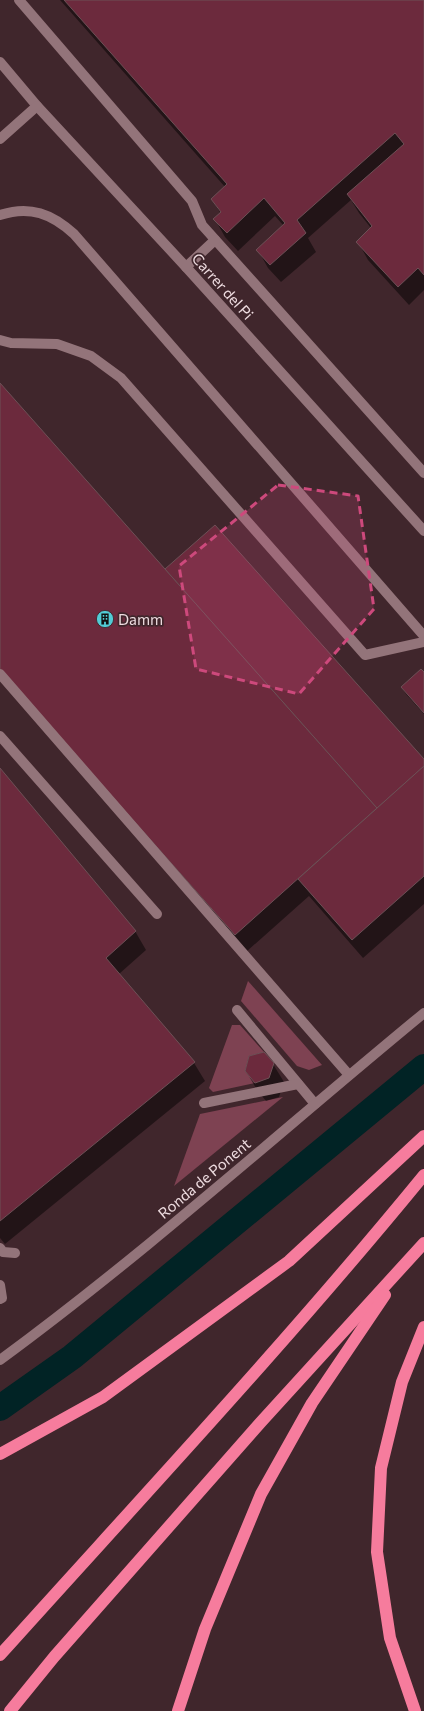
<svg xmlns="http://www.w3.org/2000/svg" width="424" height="1711" viewBox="0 0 424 1711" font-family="Commissioner,sans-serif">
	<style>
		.green { fill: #7e4252 }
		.shadow { fill: #0007 }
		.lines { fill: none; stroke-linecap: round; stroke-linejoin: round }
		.canal { stroke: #012325; stroke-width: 26 }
		.building { fill: #6c2a3d; stroke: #6d5056 }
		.minor { stroke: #93747a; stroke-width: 10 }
		.highway { stroke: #f67c9d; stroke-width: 12 }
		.marked { fill: #cd497c; fill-opacity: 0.2; stroke: #cd497c; stroke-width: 3; stroke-dasharray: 8 5; stroke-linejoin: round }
		.labels { text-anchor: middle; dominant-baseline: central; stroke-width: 3.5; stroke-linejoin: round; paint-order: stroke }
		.street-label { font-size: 15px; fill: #eedce0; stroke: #40262c }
		.poi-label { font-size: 15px; fill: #eedce0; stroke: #40262c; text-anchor: start }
	</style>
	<rect width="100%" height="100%" fill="#40262c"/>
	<g class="green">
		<polygon points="248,981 322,1065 309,1070 297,1066 241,1001"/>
		<polygon points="232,1025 240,1025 264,1052 249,1056 245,1071 255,1083 213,1092 209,1088"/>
		<polygon points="283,1097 174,1186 200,1114"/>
	</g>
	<g class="shadow">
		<polygon points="60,0 424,0 424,290 409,305 368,260 358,242 371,228 359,213 351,200 308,238 316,252 281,282 268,268 258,250 283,225 275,216 238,251 225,237 215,219 221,214 212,199 225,187"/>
		<polygon points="0,384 165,570 215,526 424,761 424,904 363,958 309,896 246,952 0,675"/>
		<polygon points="424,674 424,714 406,694 402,688"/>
		<polygon points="0,769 135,931 146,950 119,974 194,1063 205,1081 5,1244 0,1238"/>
		<polygon points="273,1064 284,1082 279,1097 266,1101 257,1090 246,1071"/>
	</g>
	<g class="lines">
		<polyline class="canal" points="0,1408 72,1357 424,1067"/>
	</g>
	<g class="building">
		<polygon points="64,0 424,0 424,275 418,268 398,287 356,242 372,226 347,194 404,144 395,133 297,220 306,233 270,265 256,250 285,223 264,198 227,233 213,219 221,212 211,199 227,184"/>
		<polygon points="0,383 377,808 235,935 0,670"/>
		<polygon points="215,525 424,759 424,766 377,808 165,569"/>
		<polygon points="421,669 424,672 424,713 401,687"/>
		<polygon points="424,766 424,876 352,940 298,879"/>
		<polygon points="0,768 136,931 106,958 195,1062 0,1221"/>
		<polygon points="264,1052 274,1063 269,1078 255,1083 245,1071 249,1056"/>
	</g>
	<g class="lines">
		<g class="minor">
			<polyline points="19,0 192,201 202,225 424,473"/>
			<polyline points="0,62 37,106 186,267 424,531"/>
			<polyline points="0,139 37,106"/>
			<path d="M 0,215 C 30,205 52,214 74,234 L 424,636"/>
			<polyline points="186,267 215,240"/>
			<polyline points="0,340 11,343 57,344 91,356 121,378 365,655 424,642"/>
			<polyline points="0,674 349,1075"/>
			<polyline points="0,736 157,914"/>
			<polyline points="237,1010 315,1104"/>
			<polyline points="204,1103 298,1084"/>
			<polyline points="0,1248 3,1252 15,1253"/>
			<polyline points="0,1285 2,1298 0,1299"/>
			<path d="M 0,1360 C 147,1252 283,1129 424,1013"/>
		</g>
		<g class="highway">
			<polyline points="0,1454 103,1397 289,1261 424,1136"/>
			<path d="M 0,1655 C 143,1496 289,1340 424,1175"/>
			<polyline points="10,1711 54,1657 261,1422 424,1243"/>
			<polyline points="178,1711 205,1629 261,1494 312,1403 385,1295"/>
			<polyline points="415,1711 390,1638 377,1552 381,1468 402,1382 424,1327"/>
		</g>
	</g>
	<path class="marked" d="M 278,485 L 358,496 L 374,609 L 299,694 L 196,669 L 179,566 Z"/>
	<defs>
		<symbol id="building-disc" viewBox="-11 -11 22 22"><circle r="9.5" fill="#52ccd6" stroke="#40262c"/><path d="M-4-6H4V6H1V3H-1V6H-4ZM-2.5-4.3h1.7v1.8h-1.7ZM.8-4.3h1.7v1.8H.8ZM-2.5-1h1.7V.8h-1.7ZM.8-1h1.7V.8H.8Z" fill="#111"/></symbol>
	</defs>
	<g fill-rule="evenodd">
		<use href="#building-disc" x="95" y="609" width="20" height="20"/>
	</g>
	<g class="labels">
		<g class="street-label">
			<text transform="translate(223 286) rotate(48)">Carrer del Pi</text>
			<text transform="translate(204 1178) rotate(-40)">Ronda de Ponent</text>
		</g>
		<g class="poi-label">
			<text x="118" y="619">Damm</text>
		</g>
	</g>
</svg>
